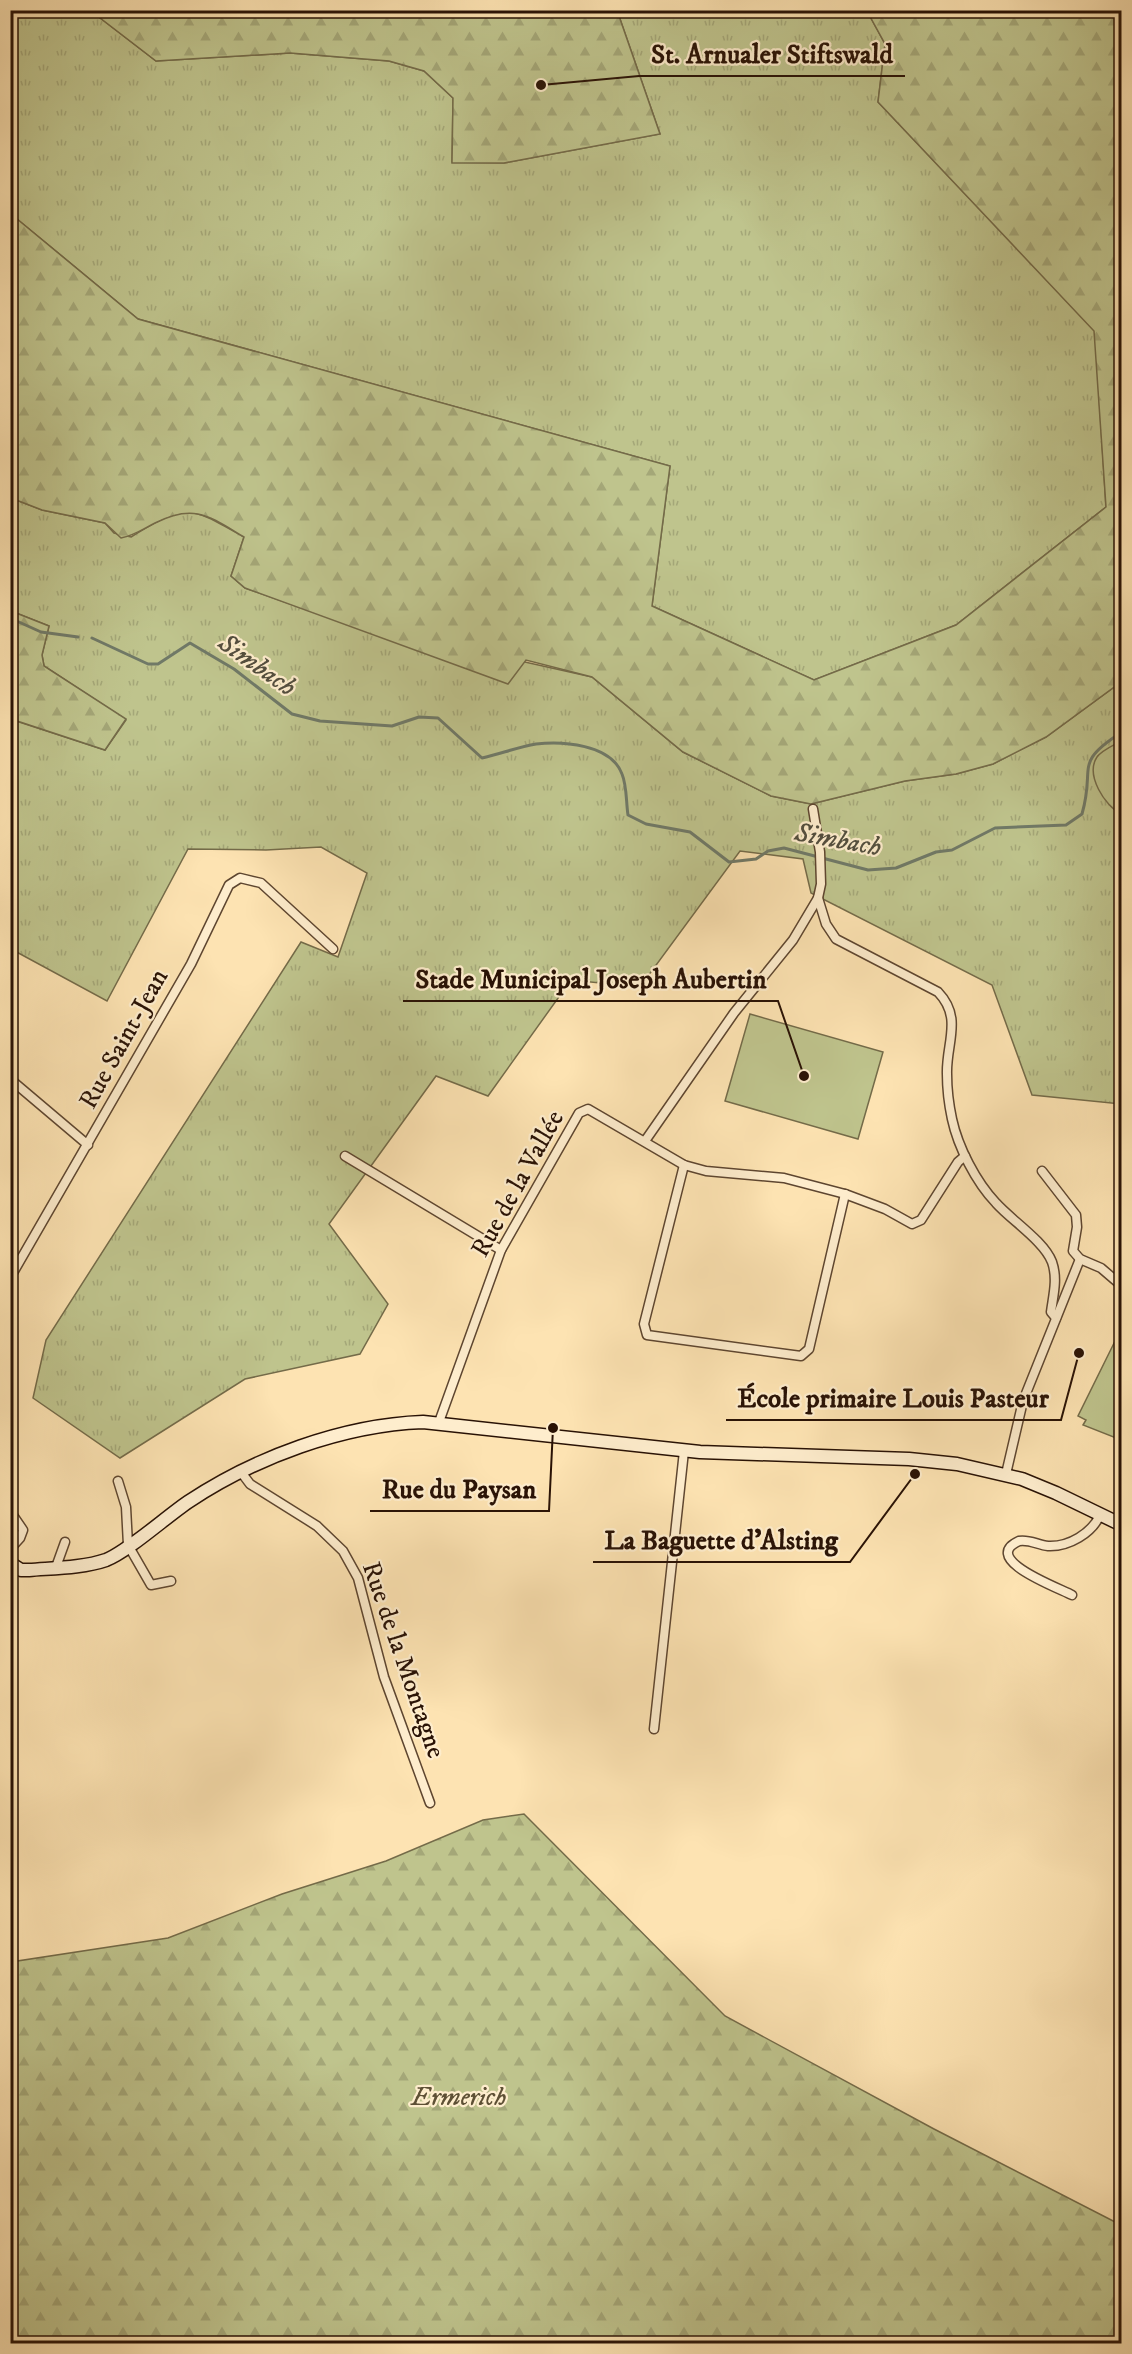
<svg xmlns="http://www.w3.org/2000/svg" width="1132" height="2354" viewBox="0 0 1132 2354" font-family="'IM FELL DW Pica',serif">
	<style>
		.grass { fill: url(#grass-tufts); stroke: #746b49; stroke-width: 1.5 }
		.forest { fill: url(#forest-firs); stroke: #746b49; stroke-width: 1.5 }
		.park { fill: #bfc48d; stroke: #746b49; stroke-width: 1.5 }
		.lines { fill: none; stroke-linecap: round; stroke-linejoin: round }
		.stream { stroke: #707967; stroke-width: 3 }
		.minor-casing { stroke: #5e4630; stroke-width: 11 }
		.secondary-casing { stroke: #291205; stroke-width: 15 }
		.minor { stroke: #feedcd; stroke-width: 8 }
		.secondary { stroke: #feedcd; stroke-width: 12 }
		.labels { text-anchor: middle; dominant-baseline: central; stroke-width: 4.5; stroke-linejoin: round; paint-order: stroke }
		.street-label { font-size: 26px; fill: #291205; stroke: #feedcd }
		.park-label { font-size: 26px; font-style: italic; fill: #5e5035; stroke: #feedcd }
		.water-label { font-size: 27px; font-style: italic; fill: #534e3e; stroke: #feedcd }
		.leader { fill: none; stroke: #291205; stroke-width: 2 }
		.callout-dot { fill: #291205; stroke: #feedcd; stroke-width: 2 }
		.callout-label { font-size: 27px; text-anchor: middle; font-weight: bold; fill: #291205; stroke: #feedcd; stroke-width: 4.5; stroke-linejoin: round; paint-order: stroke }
	</style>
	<defs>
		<pattern id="grass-tufts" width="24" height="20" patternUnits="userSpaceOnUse" patternTransform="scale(1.5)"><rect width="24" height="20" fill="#bfc48d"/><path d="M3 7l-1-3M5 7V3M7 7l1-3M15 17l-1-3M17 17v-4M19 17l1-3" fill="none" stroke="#a4a778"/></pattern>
		<pattern id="forest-firs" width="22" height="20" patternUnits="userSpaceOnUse" patternTransform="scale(1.5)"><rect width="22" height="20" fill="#bfc48d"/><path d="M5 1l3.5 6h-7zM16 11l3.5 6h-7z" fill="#a4a778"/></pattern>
	</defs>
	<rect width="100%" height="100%" fill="#fde3b2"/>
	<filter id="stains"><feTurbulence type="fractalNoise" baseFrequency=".00333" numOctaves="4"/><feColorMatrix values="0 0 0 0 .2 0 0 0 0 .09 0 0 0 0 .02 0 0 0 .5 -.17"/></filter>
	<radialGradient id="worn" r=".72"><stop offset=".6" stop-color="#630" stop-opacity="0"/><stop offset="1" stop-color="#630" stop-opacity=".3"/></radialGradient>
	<g class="grass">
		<polygon points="10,11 91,11 156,61 290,53 389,61 424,71 453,98 452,162 504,163 660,134 619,16 622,11 867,11 885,44 878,102 1095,331 1106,507 956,625 814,680 652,606 670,466 138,319 11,214"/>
		<path d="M 11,498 L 42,510 L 105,523 L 114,533 L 131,537 C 187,503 188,505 244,537 L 231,576 L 245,588 L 336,620 L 592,677 L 683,752 L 771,796 L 811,804 L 905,781 L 956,774 L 993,764 L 1046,737 L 1121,682 L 1121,741 L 1098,756 L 1121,814 L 1121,1104 L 1032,1095 L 992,985 L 811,893 L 803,859 L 740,851 L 640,987 L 571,980 L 488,1096 L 436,1076 L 329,1224 L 388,1304 L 360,1354 L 245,1379 L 120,1458 L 33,1398 L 46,1340 L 301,942 L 338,957 L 367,873 L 321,847 L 266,850 L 188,849 L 107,1001 L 11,949 L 10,719 L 105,750 L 126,720 L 44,666 L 42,655 L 49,626 L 11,611 Z"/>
	</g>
	<g class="forest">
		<polygon points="91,11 622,11 619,16 660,134 504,163 452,163 453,98 424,71 389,61 290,53 156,61"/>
		<path d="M 867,11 L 1121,11 L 1121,682 L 1046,737 L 993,764 L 956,774 L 905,781 L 811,804 L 771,796 L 683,752 L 592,677 L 526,660 L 508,684 L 245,588 L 231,576 L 244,537 C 209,516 194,503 155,523 C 143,529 134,536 121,538 L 105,523 L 42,510 L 11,498 L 11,214 L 138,319 L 670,466 L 652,606 L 814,680 L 956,625 L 1106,507 L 1094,331 L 878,102 L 885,44 Z"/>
		<polygon points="11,611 49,626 42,655 44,666 126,719 105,750 11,719"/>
		<polygon points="524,1814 725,2016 934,2129 1121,2225 1121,2343 11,2343 11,1962 168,1938 282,1894 386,1861 483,1820"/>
	</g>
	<g class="park">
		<path d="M 1121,741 L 1121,814 C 1105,806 1085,775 1097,757 C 1102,750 1114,745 1121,741 Z"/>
		<polygon points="750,1014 883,1052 858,1139 725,1101"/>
		<polygon points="1121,1329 1121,1399 1118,1400 1121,1405 1122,1434 1116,1438 1083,1425 1086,1420 1078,1416"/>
	</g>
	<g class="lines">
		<g class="stream">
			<polyline points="10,618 41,632 78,637"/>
			<path d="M 92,638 L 148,664 L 158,664 L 190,643 L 234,669 L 292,714 L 320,721 L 392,726 L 419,717 L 438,718 L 482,758 C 500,754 518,747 536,744 C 562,741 611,744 622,774 C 627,786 626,802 628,815 L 646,824 L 690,832 L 729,862 L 756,859 L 768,851 L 784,848 L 868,870 L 896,868 L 936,852 L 952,850 L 995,828 L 1066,825 L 1082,814 C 1096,766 1072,764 1122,732"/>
		</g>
		<defs>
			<g id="minor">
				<path d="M 818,898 L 826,924 L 836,939 L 938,992 C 963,1018 946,1043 947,1074 C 947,1088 949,1105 952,1119 C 958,1147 976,1182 996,1203 C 1011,1220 1044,1241 1052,1262 C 1058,1279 1053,1296 1051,1312 L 1056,1318"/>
				<polyline points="10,1079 88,1145"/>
				<polyline points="645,1141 734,1013 793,940 818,898 821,884 820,852 813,809"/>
				<polyline points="345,1156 501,1250"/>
				<polyline points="684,1165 644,1324 647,1335 801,1356 809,1349 845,1194"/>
				<polyline points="1042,1171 1076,1215 1077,1227 1073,1251 1080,1259 1101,1268 1122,1286"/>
				<polyline points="10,1278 191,964 229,885 240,878 261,883 333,949"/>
				<polyline points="439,1422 501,1250 579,1113 588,1109 684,1165 706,1171 784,1178 845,1194 885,1209 912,1224 921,1220 958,1162 965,1156"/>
				<polyline points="241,1472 250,1484 317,1526 343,1551 358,1578 384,1677 430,1803"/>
				<polyline points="1006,1474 1023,1401 1080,1259"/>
				<polyline points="118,1481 126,1507 128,1545 151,1585 171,1581"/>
				<polyline points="10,1511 23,1530 20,1538 10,1549"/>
				<polyline points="56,1567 65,1542"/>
				<path d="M 1072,1595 C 1059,1588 979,1559 1019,1541 C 1029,1539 1038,1545 1048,1546 C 1069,1547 1092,1533 1100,1515"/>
				<polyline points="654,1729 684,1451"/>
			</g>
			<path id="secondary" d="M 10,1563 L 21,1570 L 29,1570 C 53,1568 83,1568 106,1560 C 127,1552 166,1517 188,1502 C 254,1458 342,1425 423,1422 L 700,1452 L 909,1459 L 957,1464 L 1022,1479 L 1056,1493 L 1122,1525"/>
		</defs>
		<use href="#minor" class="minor-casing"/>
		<use href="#secondary" class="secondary-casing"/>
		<use href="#minor" class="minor"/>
		<use href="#secondary" class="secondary"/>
	</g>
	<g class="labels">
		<g class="street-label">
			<text transform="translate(124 1039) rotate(-61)">Rue Saint-Jean</text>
			<text transform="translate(518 1184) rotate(-61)">Rue de la Vallée</text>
			<text transform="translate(403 1660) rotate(71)">Rue de la Montagne</text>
		</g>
		<g class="park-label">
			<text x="459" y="2097">Ermerich</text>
		</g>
		<g class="water-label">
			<text transform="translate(257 665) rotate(35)">Simbach</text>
			<text transform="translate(838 840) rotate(10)">Simbach</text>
		</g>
	</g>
	<path class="leader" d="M541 85L639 76H905M804 1076L778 1001H403M1079 1353L1061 1420H726M553 1428L549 1511H370M915 1474L850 1562H593"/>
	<g class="callout-dot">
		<circle cx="541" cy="85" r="6"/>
		<circle cx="804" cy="1076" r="6"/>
		<circle cx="1079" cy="1353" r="6"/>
		<circle cx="553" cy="1428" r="6"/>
		<circle cx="915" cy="1474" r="6"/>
	</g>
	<g class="callout-label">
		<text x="772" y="63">St. Arnualer Stiftswald</text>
		<text x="591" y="988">Stade Municipal Joseph Aubertin</text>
		<text x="893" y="1407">École primaire Louis Pasteur</text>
		<text x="459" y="1498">Rue du Paysan</text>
		<text x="721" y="1549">La Baguette d'Alsting</text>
	</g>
	<rect width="1132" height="2354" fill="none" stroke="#fde3b2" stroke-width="36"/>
	<rect x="12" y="12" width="1108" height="2330" fill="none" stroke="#291205" stroke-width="3"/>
	<rect x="18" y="18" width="1096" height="2318" fill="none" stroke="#291205" stroke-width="1.5"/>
	<rect width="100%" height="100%" filter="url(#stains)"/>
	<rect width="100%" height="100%" fill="url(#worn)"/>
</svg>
